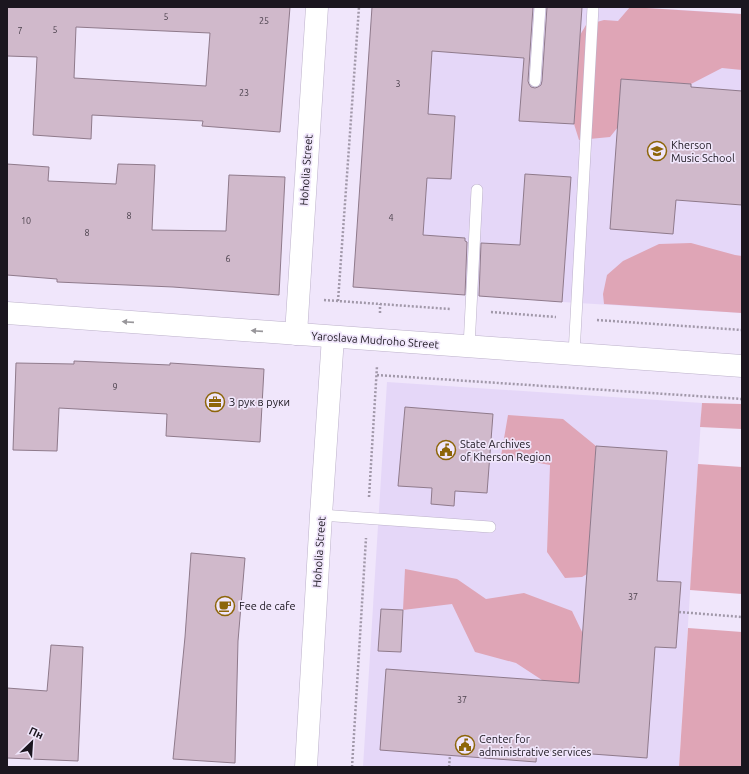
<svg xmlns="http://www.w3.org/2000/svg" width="749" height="774" viewBox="0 0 749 774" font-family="Ubuntu,sans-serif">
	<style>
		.built { fill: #e5d7f8 }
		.green { fill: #dfa5b6 }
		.building { fill: #d0b9cb; stroke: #8f7a8b; fill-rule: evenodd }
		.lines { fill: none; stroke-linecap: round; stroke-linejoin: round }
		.lane-casing { stroke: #bcb1ca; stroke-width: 12 }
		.street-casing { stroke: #bcb1ca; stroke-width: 23 }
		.path { stroke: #a198a9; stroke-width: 2.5; stroke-dasharray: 2 2; stroke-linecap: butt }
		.lane { stroke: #fff; stroke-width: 11 }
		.street { stroke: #fff; stroke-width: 22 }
		.oneway { fill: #98969a }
		.labels { text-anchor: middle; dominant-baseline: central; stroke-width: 3.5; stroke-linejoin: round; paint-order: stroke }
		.number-label { font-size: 9px; fill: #483f4a }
		.poi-label { font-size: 11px; fill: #1b161f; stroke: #f0e6fb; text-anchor: start }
		.street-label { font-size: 11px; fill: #1b161f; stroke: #f0e6fb }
	</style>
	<rect width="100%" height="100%" fill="#f0e6fb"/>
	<g class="built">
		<polygon points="372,7 639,7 742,14 742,313 562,302 353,287"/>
		<polygon points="387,382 702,403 679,767 363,767"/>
	</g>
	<g class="green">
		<polygon points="630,7 742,14 742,70 722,68 691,84 621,79 618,127 610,137 579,140 574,124 580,35 586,25 604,20 618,21"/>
		<polygon points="691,243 735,255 742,256 742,313 604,304 603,294 607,275 623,261 659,244"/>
		<polygon points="702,403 742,404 742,429 700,427"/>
		<polygon points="508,415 563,419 596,446 587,574 582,577 565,578 547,552 550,465 501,456"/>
		<polygon points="698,464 742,467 742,594 690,590"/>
		<polygon points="405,569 457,579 486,599 524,593 572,611 583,634 577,714 542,680 516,663 475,652 452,604 403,610"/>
		<polygon points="688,628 742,632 742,767 679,767"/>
	</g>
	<g class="building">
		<path d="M 7,7 L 290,7 L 280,132 L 202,126 L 203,121 L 92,115 L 91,139 L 33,135 L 37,57 L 7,56 ZM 76,27 L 210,33 L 206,86 L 74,78 Z"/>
		<polygon points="372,7 533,7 528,81 529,84 531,87 535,88 538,87 541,85 542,81 547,7 582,7 574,124 519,121 524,58 432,51 428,114 455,116 451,179 427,178 423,235 465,238 465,241 467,242 465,295 353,287"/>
		<polygon points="621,79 691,84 691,87 742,91 742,205 676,200 673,234 610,229"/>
		<polygon points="7,164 49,167 48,181 116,184 118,164 155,165 152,230 226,231 229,175 285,177 279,295 173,287 57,282 57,279 7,275"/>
		<polygon points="525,174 571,177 562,302 479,296 481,243 520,245"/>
		<polygon points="74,361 170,365 170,363 264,369 260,442 166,436 167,414 59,408 57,451 13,450 16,363 74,364"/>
		<polygon points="405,407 493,414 487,493 455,491 454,506 431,504 432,488 398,486"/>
		<polygon points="596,446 667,451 657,581 681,582 676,648 655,647 647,758 537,750 536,762 380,750 386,669 579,683"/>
		<polygon points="191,553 245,558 238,641 235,763 173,759 185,637"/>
		<polygon points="381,609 403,610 401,652 378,651"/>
		<polygon points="51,645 83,647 78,761 7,758 7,688 47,691"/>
	</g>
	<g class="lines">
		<defs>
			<g id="lane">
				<polyline points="535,81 540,7"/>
				<polyline points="469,347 477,190"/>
				<polyline points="574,354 593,7"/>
				<polyline points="321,515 490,527"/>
			</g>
			<g id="street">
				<polyline points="7,313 742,366"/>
				<polyline points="296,334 317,7"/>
				<polyline points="306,767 321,515 333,337"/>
			</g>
		</defs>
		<use href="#lane" class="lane-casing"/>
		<use href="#street" class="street-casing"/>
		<g class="path">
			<polyline points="324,300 450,309"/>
			<polyline points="338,301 359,7"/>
			<polyline points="491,312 556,317"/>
			<polyline points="380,313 380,304"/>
			<polyline points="597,320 742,330"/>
			<polyline points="377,375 742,399"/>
			<polyline points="369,497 377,366"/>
			<polyline points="679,612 742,617"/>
			<polyline points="352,767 366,538"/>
			<polyline points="449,767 450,756"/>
		</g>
		<use href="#lane" class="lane"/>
		<use href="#street" class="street"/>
	</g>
	<defs><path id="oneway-solid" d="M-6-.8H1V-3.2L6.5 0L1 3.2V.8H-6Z"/></defs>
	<g class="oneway">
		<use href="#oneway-solid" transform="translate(128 322) rotate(-176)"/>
		<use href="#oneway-solid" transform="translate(257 331) rotate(-176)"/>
	</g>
	<defs>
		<symbol id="university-ring" viewBox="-11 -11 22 22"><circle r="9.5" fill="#f0e6fb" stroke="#8d6509" stroke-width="1.5"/><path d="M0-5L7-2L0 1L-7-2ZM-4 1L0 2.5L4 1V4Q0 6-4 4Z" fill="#8d6509"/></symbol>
		<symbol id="office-ring" viewBox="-11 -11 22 22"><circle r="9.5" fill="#f0e6fb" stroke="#8d6509" stroke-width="1.5"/><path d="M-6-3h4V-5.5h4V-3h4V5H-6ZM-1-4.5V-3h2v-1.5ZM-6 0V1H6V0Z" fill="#8d6509"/></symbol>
		<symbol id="civic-ring" viewBox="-11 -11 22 22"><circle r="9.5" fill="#f0e6fb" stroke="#8d6509" stroke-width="1.5"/><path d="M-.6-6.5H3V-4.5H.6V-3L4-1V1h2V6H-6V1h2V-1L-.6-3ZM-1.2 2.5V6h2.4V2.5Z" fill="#8d6509"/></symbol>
		<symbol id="cafe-ring" viewBox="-11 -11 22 22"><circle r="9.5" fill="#f0e6fb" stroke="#8d6509" stroke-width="1.5"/><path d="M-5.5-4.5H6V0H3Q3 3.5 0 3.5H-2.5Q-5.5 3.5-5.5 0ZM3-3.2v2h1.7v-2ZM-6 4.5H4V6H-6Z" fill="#8d6509"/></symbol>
	</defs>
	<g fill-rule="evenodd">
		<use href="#university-ring" x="646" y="140" width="22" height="22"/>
		<use href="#office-ring" x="204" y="391" width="22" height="22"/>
		<use href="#civic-ring" x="435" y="439" width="22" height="22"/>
		<use href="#cafe-ring" x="214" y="595" width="22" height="22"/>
		<use href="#civic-ring" x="454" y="734" width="22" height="22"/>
	</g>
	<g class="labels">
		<g class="number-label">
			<text x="166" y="17">5</text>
			<text x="264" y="21">25</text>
			<text x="55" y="30">5</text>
			<text x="20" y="31">7</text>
			<text x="398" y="84">3</text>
			<text x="244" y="93">23</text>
			<text x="129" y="216">8</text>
			<text x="391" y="218">4</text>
			<text x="26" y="221">10</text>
			<text x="87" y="233">8</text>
			<text x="228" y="259">6</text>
			<text x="115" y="387">9</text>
			<text x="633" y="597">37</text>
			<text x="462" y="700">37</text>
		</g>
		<g class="poi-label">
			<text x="671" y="145">Kherson<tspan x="671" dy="13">Music School</tspan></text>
			<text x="229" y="402">З рук в руки</text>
			<text x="460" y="444">State Archives<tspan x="460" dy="13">of Kherson Region</tspan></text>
			<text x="239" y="606">Fee de cafe</text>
			<text x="479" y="739">Center for<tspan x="479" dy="13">administrative services</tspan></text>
		</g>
		<g class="street-label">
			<text transform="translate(306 170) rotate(-86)">Hoholia Street</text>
			<text transform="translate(375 340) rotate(4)">Yaroslava Mudroho Street</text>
			<text transform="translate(319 552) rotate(-86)">Hoholia Street</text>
		</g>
	</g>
	<rect width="749" height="774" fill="none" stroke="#1b161f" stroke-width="16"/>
	<g transform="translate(32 742) rotate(25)" stroke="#f0e6fb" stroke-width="3" paint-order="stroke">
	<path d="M0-3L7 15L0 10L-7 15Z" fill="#1b161f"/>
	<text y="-6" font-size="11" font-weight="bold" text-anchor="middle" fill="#1b161f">Пн</text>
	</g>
</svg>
